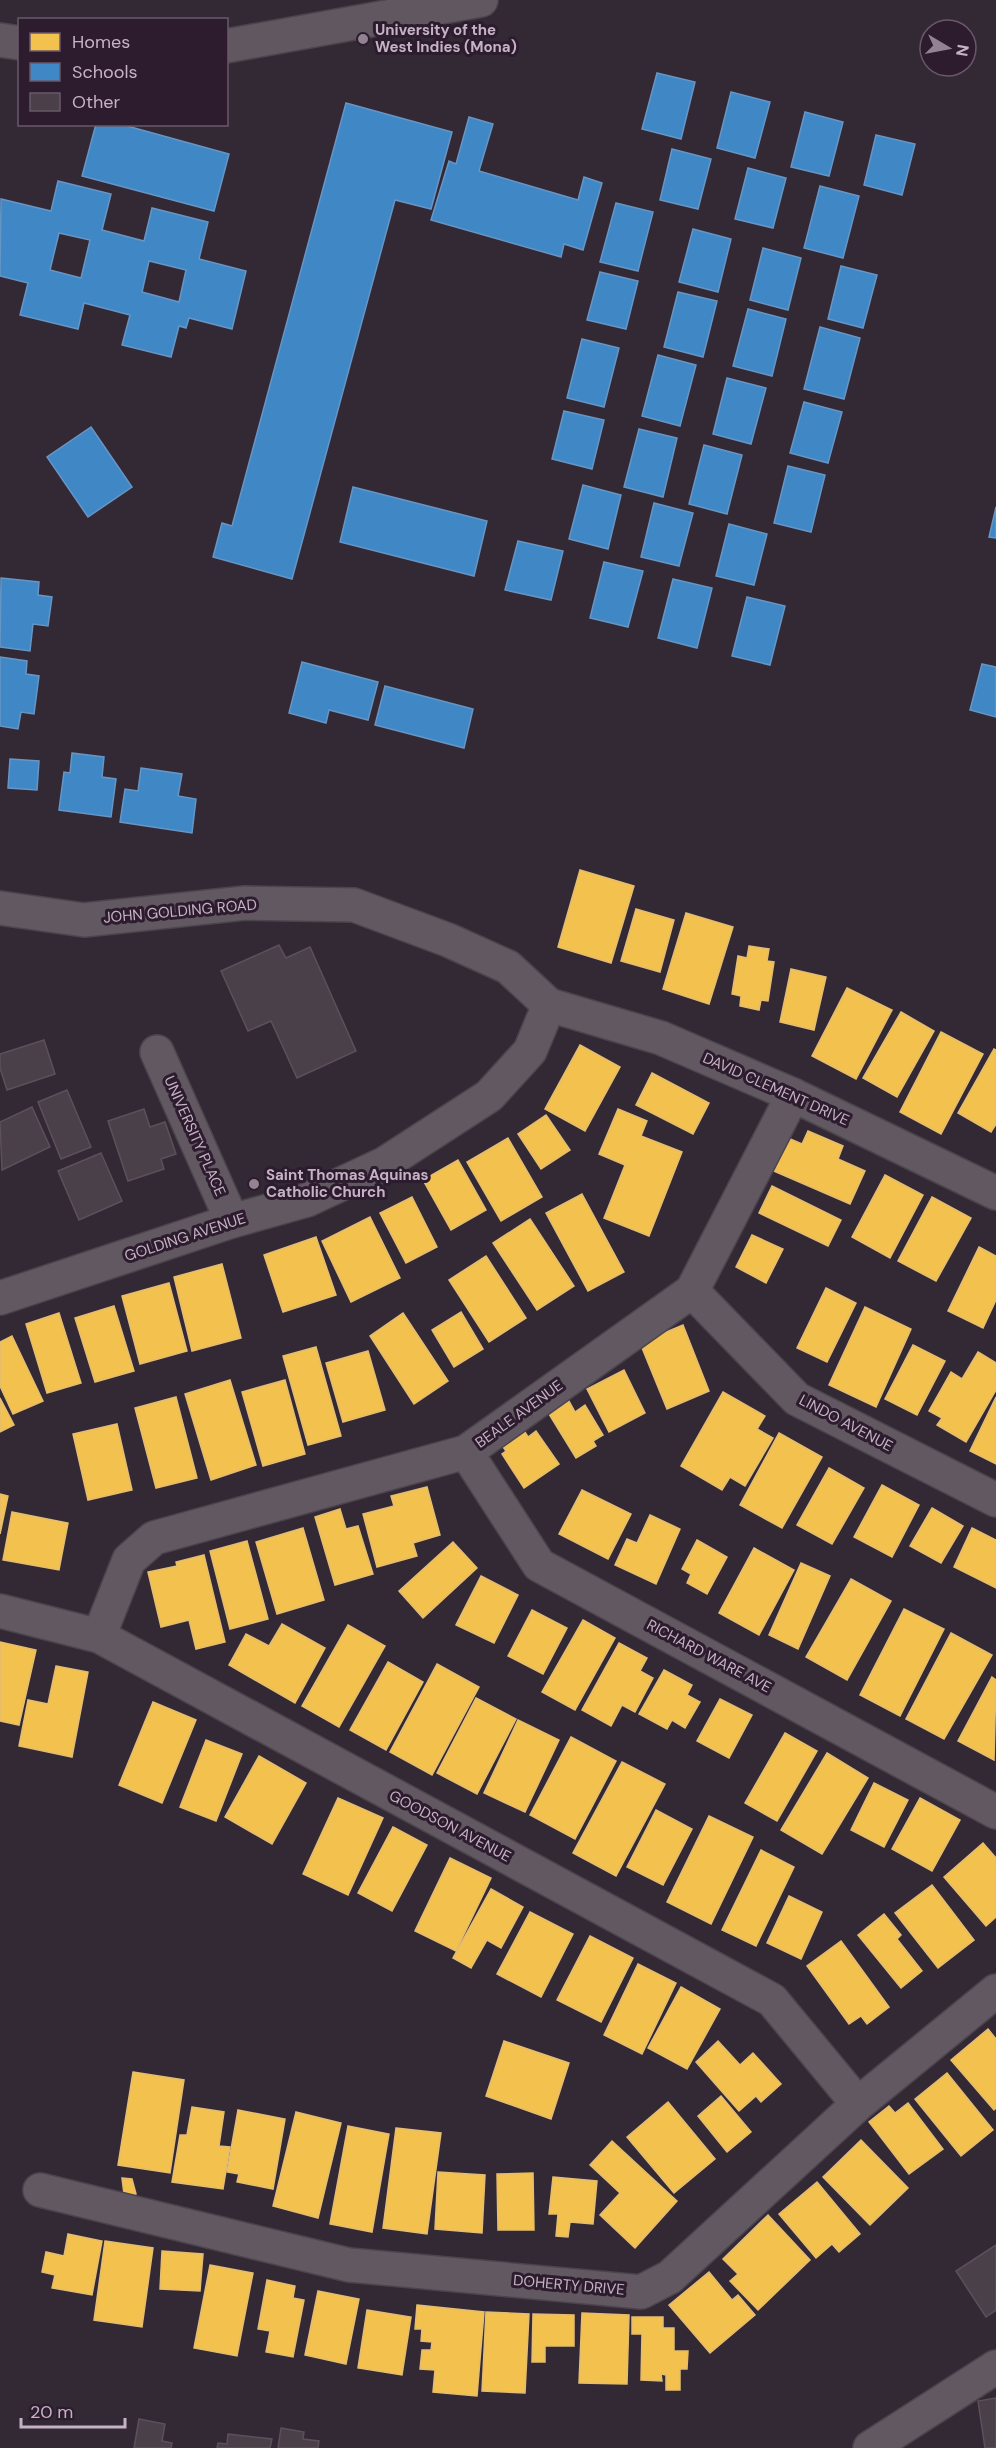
<svg xmlns="http://www.w3.org/2000/svg" width="996" height="2448" viewBox="0 0 996 2448" font-family="'DM Sans',sans-serif">
	<style>
		.homes { fill: #f2c14e; stroke: #e4bc72; stroke-width: 1.5 }
		.schools { fill: #3f88c5; stroke: #6795c5; stroke-width: 1.5; fill-rule: evenodd }
		.building { fill: #4a404a; stroke: #5b505b; stroke-width: 1.5 }
		.lines { fill: none; stroke-linecap: round; stroke-linejoin: round }
		.street-casing { stroke: #4c444d; stroke-width: 36 }
		.secondary-casing { stroke: #4c444d; stroke-width: 36 }
		.street { stroke: #625862; stroke-width: 33 }
		.secondary { stroke: #605760; stroke-width: 33 }
		.poi-dot { fill: #928292; stroke: #2d1c2e; stroke-width: 2 }
		.labels { text-anchor: middle; dominant-baseline: central; stroke-width: 6; stroke-linejoin: round; paint-order: stroke }
		.poi-label { font-size: 15px; font-weight: bold; fill: #c5b2c5; stroke: #2d1c2e; text-anchor: start }
		.street-label { font-size: 15px; fill: #c5b2c5; stroke: #2d1c2e }
	</style>
	<rect width="100%" height="100%" fill="#332934"/>
	<g class="homes">
		<polygon points="580,870 634,886 611,963 558,947"/>
		<polygon points="636,909 674,920 660,972 621,961"/>
		<polygon points="686,913 733,927 709,1004 663,989"/>
		<polygon points="749,946 769,949 767,961 774,962 768,1001 761,1000 759,1010 740,1006 741,996 732,994 738,956 747,958"/>
		<polygon points="791,969 826,977 814,1030 780,1022"/>
		<polygon points="847,988 892,1010 856,1079 812,1056"/>
		<polygon points="901,1012 934,1031 897,1097 863,1078"/>
		<polygon points="941,1032 983,1054 941,1134 900,1112"/>
		<polygon points="580,1045 620,1067 585,1131 545,1109"/>
		<polygon points="994,1049 996,1050 996,1124 991,1132 958,1113"/>
		<polygon points="652,1073 709,1103 693,1134 636,1105"/>
		<polygon points="618,1109 647,1121 641,1136 682,1152 649,1236 604,1218 625,1165 599,1154"/>
		<polygon points="546,1115 570,1150 541,1169 518,1134"/>
		<polygon points="808,1131 843,1146 838,1159 865,1171 850,1204 774,1171 788,1138 802,1144"/>
		<polygon points="508,1138 542,1197 501,1221 467,1162"/>
		<polygon points="458,1160 486,1210 451,1230 423,1180"/>
		<polygon points="885,1175 923,1195 890,1258 852,1237"/>
		<polygon points="772,1186 841,1220 828,1246 759,1213"/>
		<polygon points="582,1194 624,1272 588,1291 546,1213"/>
		<polygon points="412,1197 437,1247 406,1263 380,1213"/>
		<polygon points="932,1197 971,1218 936,1281 898,1261"/>
		<polygon points="370,1217 400,1278 351,1302 322,1241"/>
		<polygon points="530,1219 574,1286 537,1310 493,1243"/>
		<polygon points="752,1235 783,1249 766,1283 736,1267"/>
		<polygon points="316,1237 336,1295 283,1312 264,1255"/>
		<polygon points="979,1247 996,1256 996,1300 983,1328 948,1311"/>
		<polygon points="486,1256 526,1318 489,1342 449,1280"/>
		<polygon points="222,1264 241,1338 192,1351 174,1277"/>
		<polygon points="169,1283 187,1351 140,1364 122,1296"/>
		<polygon points="826,1288 856,1303 827,1362 797,1348"/>
		<polygon points="114,1306 134,1371 95,1382 75,1318"/>
		<polygon points="865,1307 911,1329 876,1407 829,1385"/>
		<polygon points="461,1312 483,1349 454,1367 432,1330"/>
		<polygon points="59,1313 81,1383 47,1393 26,1324"/>
		<polygon points="403,1313 448,1381 414,1404 370,1336"/>
		<polygon points="683,1325 709,1391 667,1409 640,1343"/>
		<polygon points="12,1336 43,1401 13,1414 0,1386 0,1342"/>
		<polygon points="913,1345 945,1361 917,1415 885,1399"/>
		<polygon points="316,1347 341,1436 308,1445 283,1356"/>
		<polygon points="368,1351 385,1410 343,1422 326,1363"/>
		<polygon points="978,1352 996,1363 996,1390 966,1442 937,1425 942,1418 929,1411 951,1372 962,1379"/>
		<polygon points="624,1370 645,1413 609,1432 587,1389"/>
		<polygon points="230,1380 256,1465 211,1480 185,1394"/>
		<polygon points="285,1380 305,1454 263,1466 242,1392"/>
		<polygon points="723,1392 765,1416 757,1429 773,1438 745,1486 730,1477 722,1490 681,1466"/>
		<polygon points="176,1397 197,1478 156,1488 135,1408"/>
		<polygon points="996,1397 996,1464 970,1451"/>
		<polygon points="0,1398 14,1425 0,1432"/>
		<polygon points="569,1401 575,1412 585,1405 603,1435 593,1441 596,1446 576,1458 549,1414"/>
		<polygon points="117,1424 132,1490 88,1500 73,1434"/>
		<polygon points="523,1429 528,1437 536,1431 559,1464 524,1488 502,1454 506,1451 501,1444"/>
		<polygon points="779,1433 822,1457 782,1528 740,1505"/>
		<polygon points="829,1468 864,1488 832,1544 797,1525"/>
		<polygon points="882,1485 919,1505 892,1557 854,1537"/>
		<polygon points="427,1487 440,1535 413,1543 417,1556 377,1567 363,1514 394,1506 391,1496"/>
		<polygon points="582,1490 631,1514 608,1559 559,1534"/>
		<polygon points="0,1494 8,1496 0,1534"/>
		<polygon points="932,1508 963,1526 941,1563 910,1546"/>
		<polygon points="340,1509 346,1529 358,1526 373,1574 335,1585 315,1517"/>
		<polygon points="12,1512 68,1523 59,1570 3,1560"/>
		<polygon points="650,1515 680,1529 656,1584 615,1565 627,1539 637,1543"/>
		<polygon points="303,1528 324,1600 277,1614 256,1542"/>
		<polygon points="972,1528 996,1540 996,1588 954,1567"/>
		<polygon points="697,1540 727,1557 707,1594 687,1583 691,1574 682,1569"/>
		<polygon points="247,1541 268,1619 230,1629 210,1551"/>
		<polygon points="453,1542 477,1568 423,1618 399,1591"/>
		<polygon points="754,1548 794,1570 759,1635 719,1613"/>
		<polygon points="204,1555 225,1642 196,1649 189,1620 161,1627 148,1572 177,1566 176,1562"/>
		<polygon points="801,1563 830,1576 798,1649 769,1635"/>
		<polygon points="481,1576 518,1595 494,1643 456,1625"/>
		<polygon points="851,1579 891,1601 847,1680 806,1657"/>
		<polygon points="904,1609 944,1629 900,1716 860,1695"/>
		<polygon points="532,1610 567,1628 543,1674 508,1656"/>
		<polygon points="583,1620 615,1638 575,1710 542,1692"/>
		<polygon points="282,1624 325,1648 295,1703 229,1665 246,1634 269,1646"/>
		<polygon points="348,1625 385,1646 339,1727 302,1706"/>
		<polygon points="951,1633 992,1655 944,1739 906,1719"/>
		<polygon points="0,1642 36,1650 19,1725 0,1721"/>
		<polygon points="619,1643 647,1658 640,1671 653,1678 635,1712 622,1705 611,1726 582,1710"/>
		<polygon points="388,1662 423,1682 386,1750 350,1730"/>
		<polygon points="437,1664 479,1687 432,1775 390,1752"/>
		<polygon points="56,1666 88,1672 72,1757 19,1746 28,1700 48,1704"/>
		<polygon points="664,1670 692,1685 687,1695 700,1702 685,1728 672,1720 667,1729 639,1714"/>
		<polygon points="992,1677 996,1680 994,1760 958,1741"/>
		<polygon points="476,1698 516,1719 477,1794 437,1773"/>
		<polygon points="720,1699 752,1715 729,1758 697,1741"/>
		<polygon points="153,1702 196,1720 162,1803 119,1785"/>
		<polygon points="518,1720 559,1740 525,1812 484,1793"/>
		<polygon points="785,1733 817,1751 777,1821 745,1803"/>
		<polygon points="571,1737 616,1761 575,1839 530,1815"/>
		<polygon points="206,1740 242,1754 216,1821 180,1807"/>
		<polygon points="827,1753 868,1778 822,1854 781,1830"/>
		<polygon points="259,1756 306,1783 272,1844 225,1817"/>
		<polygon points="622,1762 665,1784 616,1876 573,1853"/>
		<polygon points="874,1783 908,1800 884,1847 851,1830"/>
		<polygon points="338,1798 383,1818 348,1895 303,1874"/>
		<polygon points="920,1798 960,1820 932,1871 892,1849"/>
		<polygon points="656,1810 692,1829 663,1885 627,1867"/>
		<polygon points="709,1816 753,1837 711,1924 667,1902"/>
		<polygon points="393,1827 427,1845 392,1911 358,1893"/>
		<polygon points="983,1843 996,1858 996,1917 986,1926 944,1877"/>
		<polygon points="761,1850 794,1867 756,1946 722,1930"/>
		<polygon points="450,1858 491,1878 456,1951 415,1931"/>
		<polygon points="932,1885 974,1940 938,1968 895,1913"/>
		<polygon points="491,1889 523,1907 501,1948 487,1940 471,1968 453,1958"/>
		<polygon points="789,1896 822,1912 801,1959 767,1943"/>
		<polygon points="530,1912 573,1934 541,1997 497,1974"/>
		<polygon points="884,1914 901,1935 897,1939 922,1971 901,1988 858,1935"/>
		<polygon points="590,1936 633,1958 601,2022 557,2000"/>
		<polygon points="841,1941 889,2007 867,2024 861,2016 849,2024 807,1966"/>
		<polygon points="638,1964 676,1983 642,2054 604,2035"/>
		<polygon points="681,1987 720,2009 687,2069 648,2048"/>
		<polygon points="988,2029 996,2039 996,2108 994,2110 951,2060"/>
		<polygon points="504,2041 569,2063 551,2119 486,2096"/>
		<polygon points="718,2041 740,2065 753,2053 781,2084 761,2102 756,2096 739,2111 696,2062"/>
		<polygon points="133,2072 184,2080 170,2173 118,2165"/>
		<polygon points="947,2073 993,2130 961,2156 915,2099"/>
		<polygon points="721,2096 751,2132 727,2152 698,2116"/>
		<polygon points="668,2102 715,2159 674,2193 627,2137"/>
		<polygon points="908,2103 943,2149 909,2174 869,2122 889,2106 895,2113"/>
		<polygon points="192,2107 224,2112 219,2146 230,2147 223,2189 172,2182 180,2135 187,2135"/>
		<polygon points="238,2110 285,2119 273,2189 237,2182 239,2174 227,2172"/>
		<polygon points="296,2112 341,2123 318,2218 273,2206"/>
		<polygon points="348,2126 389,2134 372,2232 330,2224"/>
		<polygon points="396,2128 441,2133 427,2234 383,2228"/>
		<polygon points="861,2140 908,2188 870,2225 823,2177"/>
		<polygon points="612,2141 677,2201 635,2248 600,2215 620,2193 590,2165"/>
		<polygon points="438,2172 485,2175 482,2233 435,2229"/>
		<polygon points="533,2173 534,2230 498,2230 497,2174"/>
		<polygon points="553,2177 597,2181 593,2224 570,2222 568,2237 556,2236 558,2214 549,2214"/>
		<polygon points="122,2178 132,2179 136,2194 125,2202"/>
		<polygon points="817,2182 860,2234 839,2252 832,2244 816,2258 779,2214"/>
		<polygon points="768,2215 810,2260 758,2310 730,2281 738,2274 723,2259"/>
		<polygon points="68,2234 102,2241 92,2295 52,2288 55,2275 42,2272 46,2252 64,2256"/>
		<polygon points="105,2241 153,2248 142,2327 94,2320"/>
		<polygon points="162,2251 203,2254 200,2291 160,2289"/>
		<polygon points="210,2265 253,2273 237,2356 194,2348"/>
		<polygon points="709,2272 732,2300 738,2295 755,2315 710,2353 669,2305"/>
		<polygon points="267,2280 295,2286 293,2298 304,2300 293,2357 266,2352 270,2331 258,2329"/>
		<polygon points="318,2291 359,2299 346,2364 305,2355"/>
		<polygon points="417,2305 484,2312 477,2396 433,2392 435,2370 420,2369 422,2350 431,2350 432,2342 421,2341 422,2329 415,2329"/>
		<polygon points="367,2310 411,2317 402,2375 358,2368"/>
		<polygon points="486,2312 529,2314 525,2393 482,2391"/>
		<polygon points="582,2313 629,2315 627,2384 579,2383"/>
		<polygon points="533,2314 574,2315 574,2346 545,2346 545,2362 532,2362"/>
		<polygon points="632,2317 663,2317 663,2328 674,2328 674,2351 688,2351 687,2369 680,2369 680,2390 666,2390 666,2375 661,2374 662,2381 641,2380 642,2334 632,2334"/>
	</g>
	<g class="schools">
		<polygon points="657,73 695,82 681,139 642,129"/>
		<polygon points="731,92 770,102 755,158 717,148"/>
		<polygon points="346,103 452,132 431,209 395,200 292,579 213,557 222,523 232,526"/>
		<polygon points="805,112 843,122 829,176 791,167"/>
		<polygon points="469,117 493,124 479,171 578,200 584,177 602,183 583,250 564,244 561,257 431,220 449,161 456,164"/>
		<polygon points="96,124 120,124 229,154 214,211 82,176"/>
		<polygon points="876,135 915,144 902,195 864,185"/>
		<polygon points="672,149 711,159 698,209 660,200"/>
		<polygon points="748,168 786,178 773,228 735,219"/>
		<path d="M 58,181 L 111,194 L 102,230 L 144,241 L 152,208 L 208,222 L 199,259 L 246,271 L 232,329 L 189,318 L 186,328 L 179,326 L 171,357 L 122,345 L 130,315 L 84,303 L 78,329 L 20,315 L 28,283 L 0,276 L 1,199 L 51,211 ZM 59,233 L 90,240 L 81,278 L 50,270 ZM 149,261 L 186,270 L 179,302 L 142,292 Z"/>
		<polygon points="820,186 859,196 843,258 804,248"/>
		<polygon points="616,203 653,212 638,271 600,262"/>
		<polygon points="693,229 731,239 718,292 679,282"/>
		<polygon points="763,248 801,258 788,310 750,300"/>
		<polygon points="841,266 877,275 863,328 828,319"/>
		<polygon points="600,272 638,281 626,329 587,320"/>
		<polygon points="678,292 717,301 703,357 664,347"/>
		<polygon points="748,309 786,319 772,376 733,366"/>
		<polygon points="820,327 860,338 844,399 804,389"/>
		<polygon points="582,339 619,348 604,407 567,398"/>
		<polygon points="658,355 696,365 680,426 642,416"/>
		<polygon points="727,378 766,388 751,444 713,434"/>
		<polygon points="804,402 842,412 828,463 790,453"/>
		<polygon points="564,411 604,420 592,469 552,459"/>
		<polygon points="91,427 132,487 88,517 47,457"/>
		<polygon points="639,429 677,438 663,497 624,487"/>
		<polygon points="704,445 742,455 727,514 689,504"/>
		<polygon points="788,466 825,475 811,532 774,523"/>
		<polygon points="583,485 621,495 608,549 569,539"/>
		<polygon points="353,487 487,521 474,576 340,542"/>
		<polygon points="654,503 693,513 679,566 641,557"/>
		<polygon points="996,507 996,538 989,537"/>
		<polygon points="729,524 767,534 754,585 716,576"/>
		<polygon points="518,541 563,551 551,600 505,590"/>
		<polygon points="604,562 643,571 628,627 590,618"/>
		<polygon points="1,578 39,582 38,595 52,597 48,626 33,624 30,651 0,647"/>
		<polygon points="673,579 712,588 697,648 658,638"/>
		<polygon points="747,597 785,606 770,665 732,656"/>
		<polygon points="0,657 27,661 26,674 39,676 34,714 21,712 18,729 0,726"/>
		<polygon points="302,662 378,682 368,720 329,710 326,723 289,713"/>
		<polygon points="982,664 996,667 996,717 970,710"/>
		<polygon points="385,686 473,709 464,748 375,725"/>
		<polygon points="72,753 104,757 102,777 116,779 111,817 59,810 64,772 70,773"/>
		<polygon points="10,759 39,761 37,790 8,788"/>
		<polygon points="141,768 182,774 178,796 196,799 192,833 120,822 125,789 138,791"/>
	</g>
	<g class="building">
		<polygon points="279,945 286,958 310,947 356,1051 297,1078 271,1021 248,1031 221,971"/>
		<polygon points="44,1040 55,1074 7,1090 0,1068 0,1054"/>
		<polygon points="67,1090 91,1147 61,1159 38,1102"/>
		<polygon points="32,1107 50,1147 2,1170 0,1122"/>
		<polygon points="144,1109 150,1127 165,1122 176,1154 161,1159 164,1169 128,1181 108,1121"/>
		<polygon points="101,1153 122,1201 79,1220 58,1171"/>
		<polygon points="996,2245 996,2310 986,2317 956,2271"/>
		<polygon points="996,2398 996,2448 985,2448 978,2401"/>
		<polygon points="139,2419 165,2424 162,2441 172,2443 171,2448 134,2448"/>
		<polygon points="281,2428 304,2432 303,2439 319,2441 318,2448 278,2448"/>
		<polygon points="228,2434 272,2439 270,2448 217,2448 218,2443 227,2444"/>
	</g>
	<g class="lines">
		<defs>
			<g id="street">
				<polyline points="0,908 84,920 245,903 354,905 448,940 508,967 549,1005 661,1038 793,1095 996,1193"/>
				<polyline points="157,1052 232,1221"/>
				<polyline points="692,1291 797,1399 996,1500"/>
				<polyline points="0,1298 232,1221 307,1200 384,1164 489,1096 530,1051 549,1005"/>
				<polyline points="466,1452 539,1565 996,1812"/>
				<polyline points="0,1611 99,1636 772,2000 858,2104"/>
				<polyline points="99,1636 129,1560 154,1538 466,1452 692,1291 793,1095"/>
				<polyline points="40,2190 349,2265 641,2292 670,2277 858,2104 996,1991"/>
				<polyline points="870,2448 996,2367"/>
			</g>
			<g id="secondary">
				<polyline points="0,40 20,43"/>
				<polyline points="226,46 481,0"/>
			</g>
		</defs>
		<use href="#street" class="street-casing"/>
		<use href="#secondary" class="secondary-casing"/>
		<use href="#street" class="street"/>
		<use href="#secondary" class="secondary"/>
	</g>
	<g class="poi-dot">
		<circle cx="363" cy="39" r="6"/>
		<circle cx="254" cy="1184" r="6"/>
	</g>
	<g class="labels">
		<g class="poi-label">
			<text x="375" y="30">University of the<tspan x="375" dy="17">West Indies (Mona)</tspan></text>
			<text x="266" y="1175">Saint Thomas Aquinas<tspan x="266" dy="17">Catholic Church</tspan></text>
		</g>
		<g class="street-label">
			<text transform="translate(180 911) rotate(-5)">JOHN GOLDING ROAD</text>
			<text transform="translate(776 1089) rotate(24)">DAVID CLEMENT DRIVE</text>
			<text transform="translate(195 1136) rotate(66)">UNIVERSITY PLACE</text>
			<text transform="translate(185 1237) rotate(-18)">GOLDING AVENUE</text>
			<text transform="translate(519 1414) rotate(-36)">BEALE AVENUE</text>
			<text transform="translate(846 1423) rotate(28)">LINDO AVENUE</text>
			<text transform="translate(709 1656) rotate(28)">RICHARD WARE AVE</text>
			<text transform="translate(450 1826) rotate(28)">GOODSON AVENUE</text>
			<text transform="translate(569 2285) rotate(5)">DOHERTY DRIVE</text>
		</g>
	</g>
	<rect x="18" y="18" width="210" height="108" fill="#2d1c2e" stroke="#6a586a" stroke-width="1.5"/>
	<rect x="30" y="33" width="30" height="18" fill="#f2c14e" stroke="#6a586a" stroke-width="1.5"/>
	<text x="72" y="48" font-size="18" fill="#c5b2c5">Homes</text>
	<rect x="30" y="63" width="30" height="18" fill="#3f88c5" stroke="#6a586a" stroke-width="1.5"/>
	<text x="72" y="78" font-size="18" fill="#c5b2c5">Schools</text>
	<rect x="30" y="93" width="30" height="18" fill="#4a404a" stroke="#6a586a" stroke-width="1.5"/>
	<text x="72" y="108" font-size="18" fill="#c5b2c5">Other</text>
	<g transform="translate(948 48) rotate(100)"><circle r="28" fill="#2d1c2e" stroke="#6a586a" stroke-width="1.5"/>
	<path d="M0-4.5L10 22L0 15L-10 22Z" fill="#928292"/>
	<text y="-9" font-size="16" font-weight="bold" text-anchor="middle" fill="#c5b2c5">N</text>
	</g>
	<path d="M21 2418v9h104v-9" fill="none" stroke="#c5b2c5" stroke-width="3"/>
	<text x="30" y="2418" font-size="18" fill="#c5b2c5" stroke="#2d1c2e" stroke-width="4.5" paint-order="stroke">20 m</text>
</svg>
